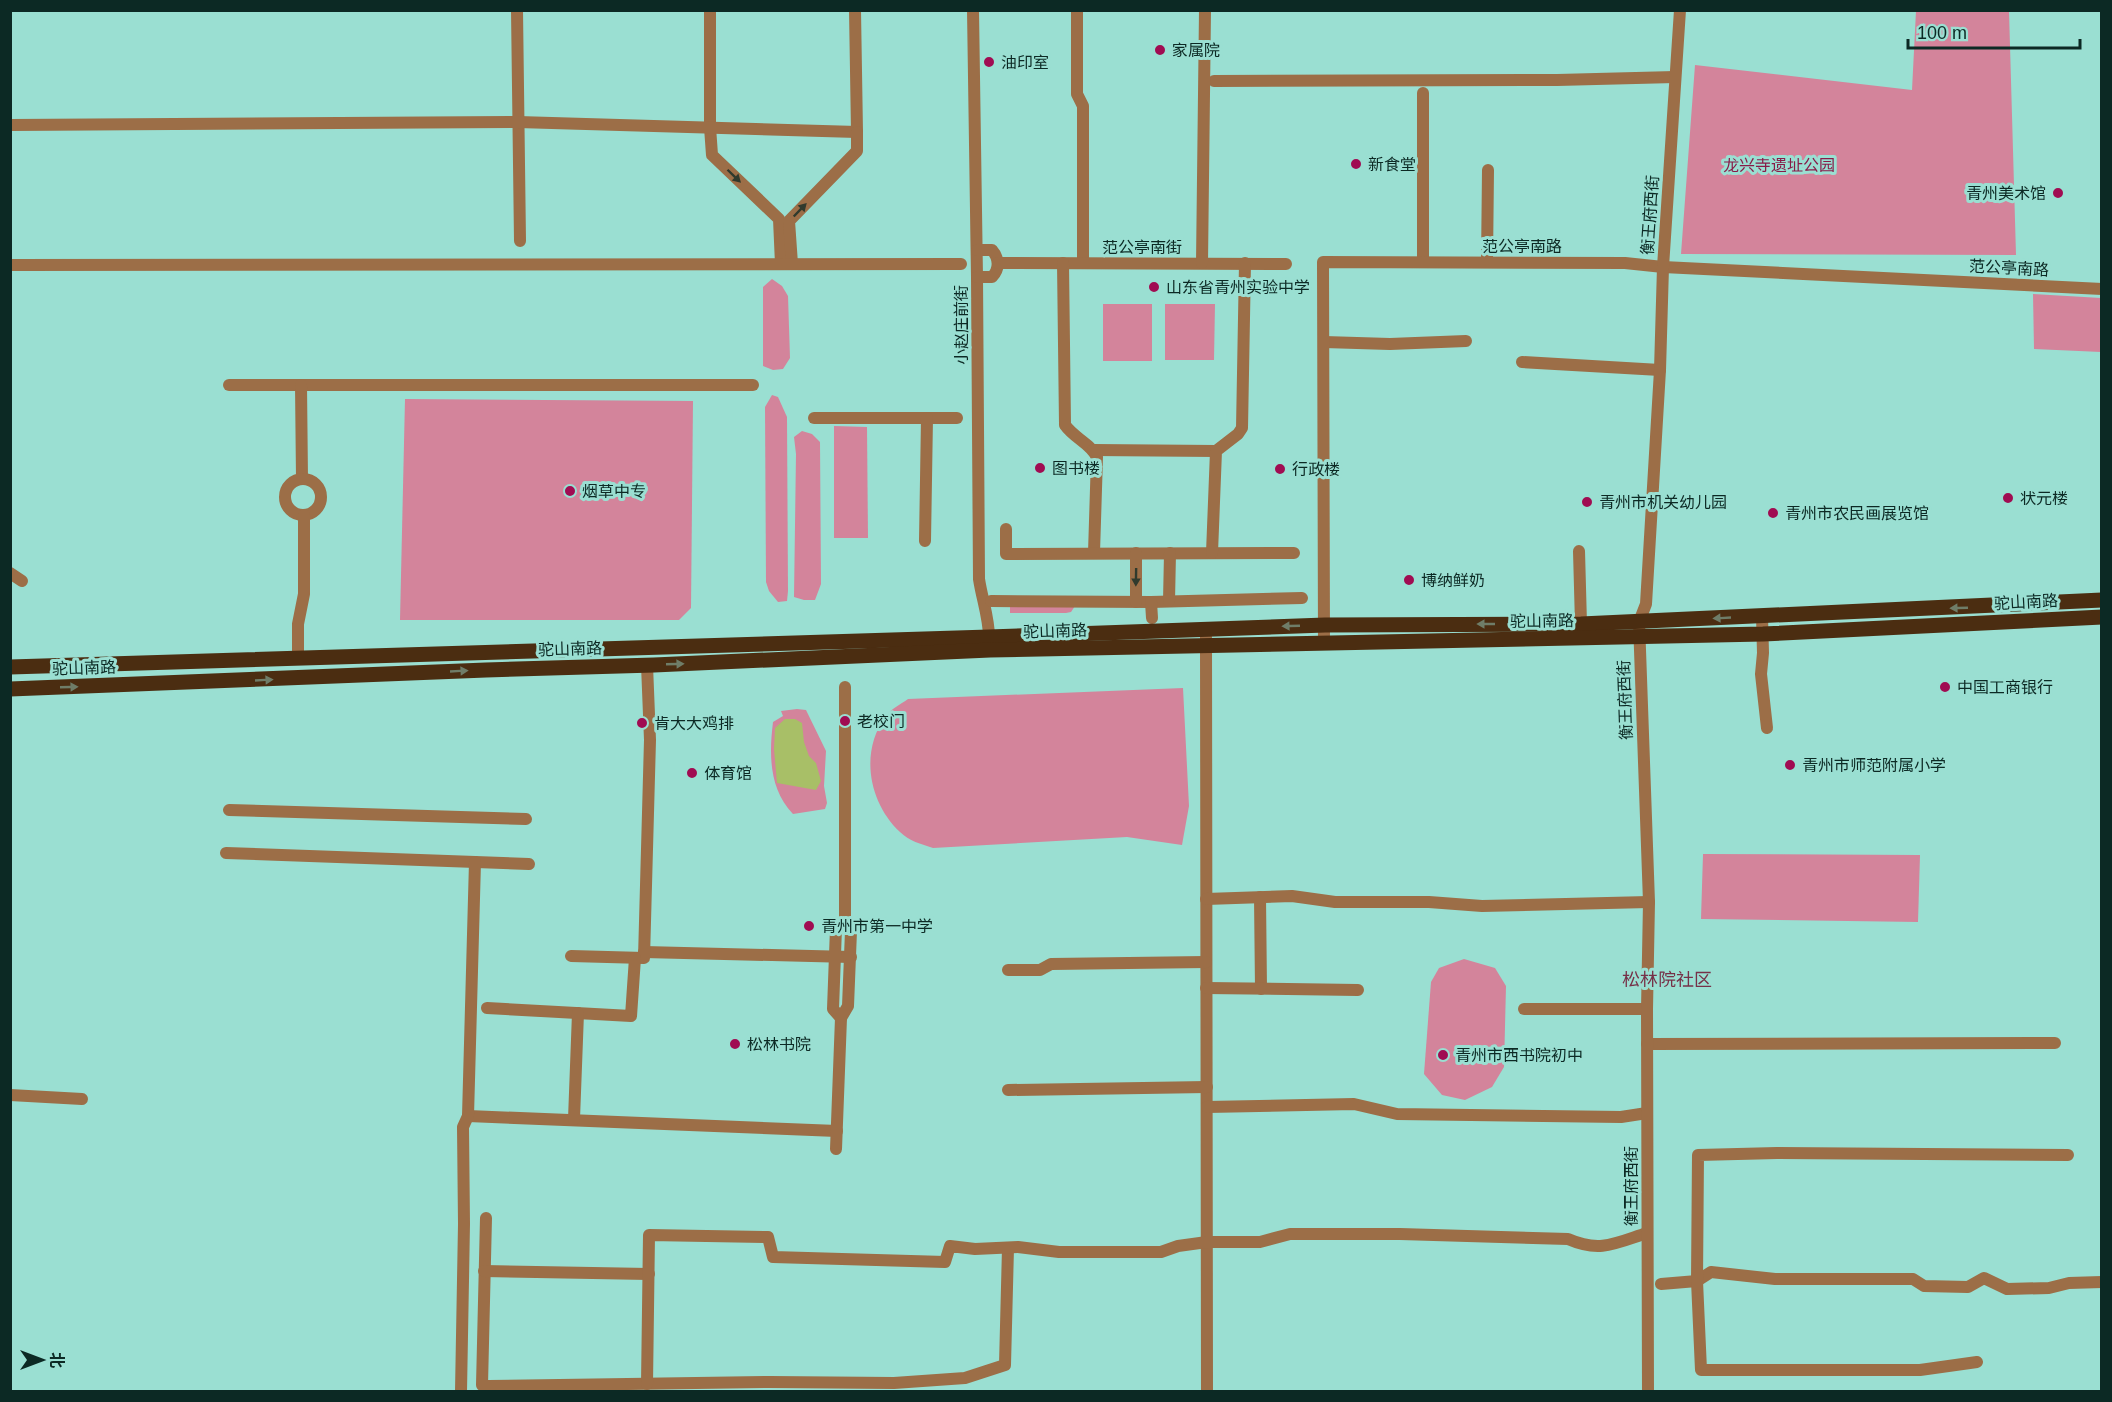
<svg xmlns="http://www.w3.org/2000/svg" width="2112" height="1402" viewBox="0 0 2112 1402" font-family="Helvetica,'Noto Sans SC',sans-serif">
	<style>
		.green { fill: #d3849b }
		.water { fill: #a8bf67 }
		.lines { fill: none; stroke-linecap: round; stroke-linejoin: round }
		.minor { stroke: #9c6e47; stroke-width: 12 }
		.major { stroke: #4b2d11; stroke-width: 15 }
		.oneway { fill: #303a2d }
		.oneway2 { fill: #6f7d68 }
		.poi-dot { fill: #a00c52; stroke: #9adfd2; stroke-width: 2 }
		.labels { text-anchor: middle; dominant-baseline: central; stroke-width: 6; stroke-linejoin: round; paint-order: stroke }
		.poi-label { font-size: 16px; fill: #0c2924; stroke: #9adfd2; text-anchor: start }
		.park-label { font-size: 16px; fill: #881b48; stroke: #9adfd2 }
		.street-label { font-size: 16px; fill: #0c2924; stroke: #9adfd2 }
		.neighbourhood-label { font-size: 18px; fill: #763148; stroke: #9adfd2 }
	</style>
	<rect width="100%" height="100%" fill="#9adfd2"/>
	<g class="green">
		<polygon points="1916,11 2009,11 2016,255 1681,254 1695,65 1912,90"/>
		<polygon points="772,279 782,286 788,296 790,358 783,369 773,370 763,366 763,287"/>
		<polygon points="2033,294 2101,298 2101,352 2034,349"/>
		<rect x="1103" y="304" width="49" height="57"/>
		<polygon points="1165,304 1215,304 1214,360 1165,360"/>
		<polygon points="772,395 778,397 787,417 788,591 787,601 778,602 769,591 766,582 765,407"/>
		<polygon points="405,399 693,401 691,608 679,620 400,620"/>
		<polygon points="834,426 867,427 868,538 834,538"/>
		<polygon points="802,431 812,434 820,442 821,584 815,600 804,600 794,597 796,454 794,437"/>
		<polygon points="1010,604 1075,606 1071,612 1066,613 1010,613"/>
		<path d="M 1183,688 L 1189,806 L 1182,845 L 1127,837 L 933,848 C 921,844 909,841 900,832 C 869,803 859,752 886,716 C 891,709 901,704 908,699 Z"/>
		<path d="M 797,709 L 806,710 L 826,751 L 824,786 L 827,803 L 825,809 L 793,814 C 769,789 769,755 773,722 L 783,716 L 781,711 Z"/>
		<polygon points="1703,854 1920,855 1918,922 1701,919"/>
		<polygon points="1464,959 1495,968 1506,986 1504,1067 1492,1087 1465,1100 1442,1095 1424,1074 1431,982 1439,968"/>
	</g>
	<polygon class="water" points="785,719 795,719 802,723 804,742 809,756 816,763 821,781 816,790 777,783 774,749 775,728"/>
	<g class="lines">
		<g class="minor">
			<polyline points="517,10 520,241"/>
			<polyline points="710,10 710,127 712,155 779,219 781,264"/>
			<path d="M 973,10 L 977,277 L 979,579 C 982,599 989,618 989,637"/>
			<polyline points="1077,10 1077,94 1083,106 1083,263"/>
			<polyline points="1214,81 1557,80 1675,77"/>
			<polyline points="1423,93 1423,262"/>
			<polyline points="10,125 518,122 857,132 855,10"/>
			<path d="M 977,250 L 992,250 C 999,258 1000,269 992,277 L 977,277"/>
			<polyline points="1487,262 1488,170"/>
			<polyline points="998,263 1286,264"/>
			<path d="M 1063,263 L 1065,425 C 1074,438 1090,443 1097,457 L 1094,553"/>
			<polyline points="1202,263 1205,10"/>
			<polyline points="792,264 789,221 857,151 857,132"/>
			<polyline points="10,265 961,264"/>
			<polyline points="1324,342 1390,344 1466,341"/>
			<polyline points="1522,362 1660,370"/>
			<polyline points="229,385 753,385"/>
			<polyline points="301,385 302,479"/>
			<polyline points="814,418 957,418"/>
			<polyline points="1093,450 1216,451"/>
			<circle cx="303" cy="497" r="18"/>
			<polyline points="1006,529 1006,554 1294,553"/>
			<polyline points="925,541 927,418"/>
			<polyline points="1579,551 1581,624"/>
			<polyline points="1212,553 1216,451 1238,434 1242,428 1245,263"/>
			<polyline points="10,573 22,581"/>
			<polyline points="991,601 1151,602 1302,598"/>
			<polyline points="1169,601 1170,553"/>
			<polyline points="1136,602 1136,553"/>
			<polyline points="1151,602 1152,618"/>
			<polyline points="1762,616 1763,653 1761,674 1767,728"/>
			<polyline points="1206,637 1207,1392"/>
			<polyline points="1324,643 1323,262 1625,263 1663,267 2102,289"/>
			<polyline points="298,659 298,624 304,594 304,515"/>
			<polyline points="845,715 845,687"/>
			<polyline points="229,810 526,819"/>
			<polyline points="226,853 529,864"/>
			<polyline points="1260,897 1261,989"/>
			<polyline points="1206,899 1292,896 1335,902 1429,902 1482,906 1649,902"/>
			<polyline points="644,952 851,957"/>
			<polyline points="571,956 644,958 650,740 647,665"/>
			<polyline points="1008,970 1040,970 1051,964 1206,962"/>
			<polyline points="1206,988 1358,990"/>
			<polyline points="487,1008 631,1016 635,958"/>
			<polyline points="1524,1009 1647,1009"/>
			<polyline points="841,1018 833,1009 836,928 845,927"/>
			<polyline points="1647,1044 2055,1043"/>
			<polyline points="1008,1090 1207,1087"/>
			<polyline points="10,1095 82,1099"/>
			<polyline points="1207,1107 1354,1104 1397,1114 1621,1117 1647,1113"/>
			<polyline points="468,1116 837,1131"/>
			<polyline points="574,1119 578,1013"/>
			<polyline points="836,1149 841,1018 848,1006 851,931 845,927 845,726"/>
			<polyline points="486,1218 482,1385 489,1386 770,1382 894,1383 965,1378 1005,1365 1008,1248"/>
			<polyline points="484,1271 649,1274"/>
			<polyline points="1661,1284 1697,1281 1711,1272 1775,1279 1913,1279 1924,1286 1968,1287 1984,1278 2007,1289 2049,1288 2069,1283 2102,1282"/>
			<polyline points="1977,1362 1920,1370 1701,1370 1697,1281 1698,1155 1777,1153 2068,1155"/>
			<path d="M 647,1384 L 649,1235 L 768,1237 L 773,1257 L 945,1262 L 950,1246 L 975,1249 L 1018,1247 L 1059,1252 L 1161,1252 L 1178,1246 L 1207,1242 L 1260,1242 L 1290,1234 L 1400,1234 L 1568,1239 C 1600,1253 1616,1243 1647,1233"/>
			<polyline points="461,1392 464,1224 463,1127 468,1116 475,862"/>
			<polyline points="1648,1392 1647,1009 1649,902 1639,622 1646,604 1660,370 1663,267 1680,10"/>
		</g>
		<g class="major">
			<polyline points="10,667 989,637 1325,625 1581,624 2102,600"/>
			<polyline points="10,689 486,670 654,665 990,650 1763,634 2102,617"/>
		</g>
	</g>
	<defs><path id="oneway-solid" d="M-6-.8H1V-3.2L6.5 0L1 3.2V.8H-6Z" transform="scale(1.5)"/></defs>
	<g class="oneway">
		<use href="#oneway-solid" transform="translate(734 176) rotate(44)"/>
		<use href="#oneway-solid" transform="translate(800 210) rotate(-46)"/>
		<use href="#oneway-solid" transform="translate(1136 577) rotate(91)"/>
	</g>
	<g class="oneway2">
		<use href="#oneway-solid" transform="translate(1959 608) rotate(178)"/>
		<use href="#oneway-solid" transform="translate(1722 618) rotate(177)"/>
		<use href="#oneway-solid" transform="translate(1486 624) rotate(180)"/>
		<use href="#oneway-solid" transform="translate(1291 626) rotate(178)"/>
		<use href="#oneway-solid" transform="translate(675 664) rotate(-2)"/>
		<use href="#oneway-solid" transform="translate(459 671) rotate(-3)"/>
		<use href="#oneway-solid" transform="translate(264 680) rotate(-3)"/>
		<use href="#oneway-solid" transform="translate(69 687) rotate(-2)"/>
	</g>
	<g class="poi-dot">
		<circle cx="1160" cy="50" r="6"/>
		<circle cx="989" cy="62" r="6"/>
		<circle cx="1356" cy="164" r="6"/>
		<circle cx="2058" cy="193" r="6"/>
		<circle cx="1154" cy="287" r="6"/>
		<circle cx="1040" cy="468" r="6"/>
		<circle cx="1280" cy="469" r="6"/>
		<circle cx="570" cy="491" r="6"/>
		<circle cx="2008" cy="498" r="6"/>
		<circle cx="1587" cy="502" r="6"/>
		<circle cx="1773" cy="513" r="6"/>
		<circle cx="1409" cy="580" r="6"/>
		<circle cx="1945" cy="687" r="6"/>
		<circle cx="845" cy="721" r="6"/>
		<circle cx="642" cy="723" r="6"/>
		<circle cx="1790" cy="765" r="6"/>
		<circle cx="692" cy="773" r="6"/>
		<circle cx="809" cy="926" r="6"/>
		<circle cx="735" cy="1044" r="6"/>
		<circle cx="1443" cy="1055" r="6"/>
	</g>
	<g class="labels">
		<g class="poi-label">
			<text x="1172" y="50">家属院</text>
			<text x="1001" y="62">油印室</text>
			<text x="1368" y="164">新食堂</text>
			<text x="2046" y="193" text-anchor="end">青州美术馆</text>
			<text x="1166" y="287">山东省青州实验中学</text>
			<text x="1052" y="468">图书楼</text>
			<text x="1292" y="469">行政楼</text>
			<text x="582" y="491">烟草中专</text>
			<text x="2020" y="498">状元楼</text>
			<text x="1599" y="502">青州市机关幼儿园</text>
			<text x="1785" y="513">青州市农民画展览馆</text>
			<text x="1421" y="580">博纳鲜奶</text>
			<text x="1957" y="687">中国工商银行</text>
			<text x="857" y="721">老校门</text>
			<text x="654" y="723">肯大大鸡排</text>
			<text x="1802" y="765">青州市师范附属小学</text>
			<text x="704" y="773">体育馆</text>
			<text x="821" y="926">青州市第一中学</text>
			<text x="747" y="1044">松林书院</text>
			<text x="1455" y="1055">青州市西书院初中</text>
		</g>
		<g class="park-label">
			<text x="1779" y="165">龙兴寺遗址公园</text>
		</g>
		<g class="street-label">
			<text transform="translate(1650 215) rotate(-86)">衡王府西街</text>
			<text x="1522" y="246">范公亭南路</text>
			<text x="1142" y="247">范公亭南街</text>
			<text transform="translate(2009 268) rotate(3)">范公亭南路</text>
			<text transform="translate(961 325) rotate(-90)">小赵庄前街</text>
			<text transform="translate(2026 602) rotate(-3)">驼山南路</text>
			<text transform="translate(1542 621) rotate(-1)">驼山南路</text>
			<text transform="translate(1055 631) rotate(-2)">驼山南路</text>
			<text transform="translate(570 649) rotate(-2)">驼山南路</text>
			<text transform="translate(84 668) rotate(-2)">驼山南路</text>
			<text transform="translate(1625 700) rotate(-92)">衡王府西街</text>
			<text transform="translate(1631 1186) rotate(-90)">衡王府西街</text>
		</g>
		<g class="neighbourhood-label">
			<text x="1667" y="980">松林院社区</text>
		</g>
	</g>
	<rect width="2112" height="1402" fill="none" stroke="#0c2924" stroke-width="24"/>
	<g transform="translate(42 1360) rotate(90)" stroke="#9adfd2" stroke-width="4.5" paint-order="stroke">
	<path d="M0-4.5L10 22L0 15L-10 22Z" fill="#0c2924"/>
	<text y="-9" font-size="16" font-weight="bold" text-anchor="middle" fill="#0c2924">北</text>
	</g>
	<path d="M1908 39v9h172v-9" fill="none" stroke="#0c2924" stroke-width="3"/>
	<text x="1917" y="39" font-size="18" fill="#0c2924" stroke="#9adfd2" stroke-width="4.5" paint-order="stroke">100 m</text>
</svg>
